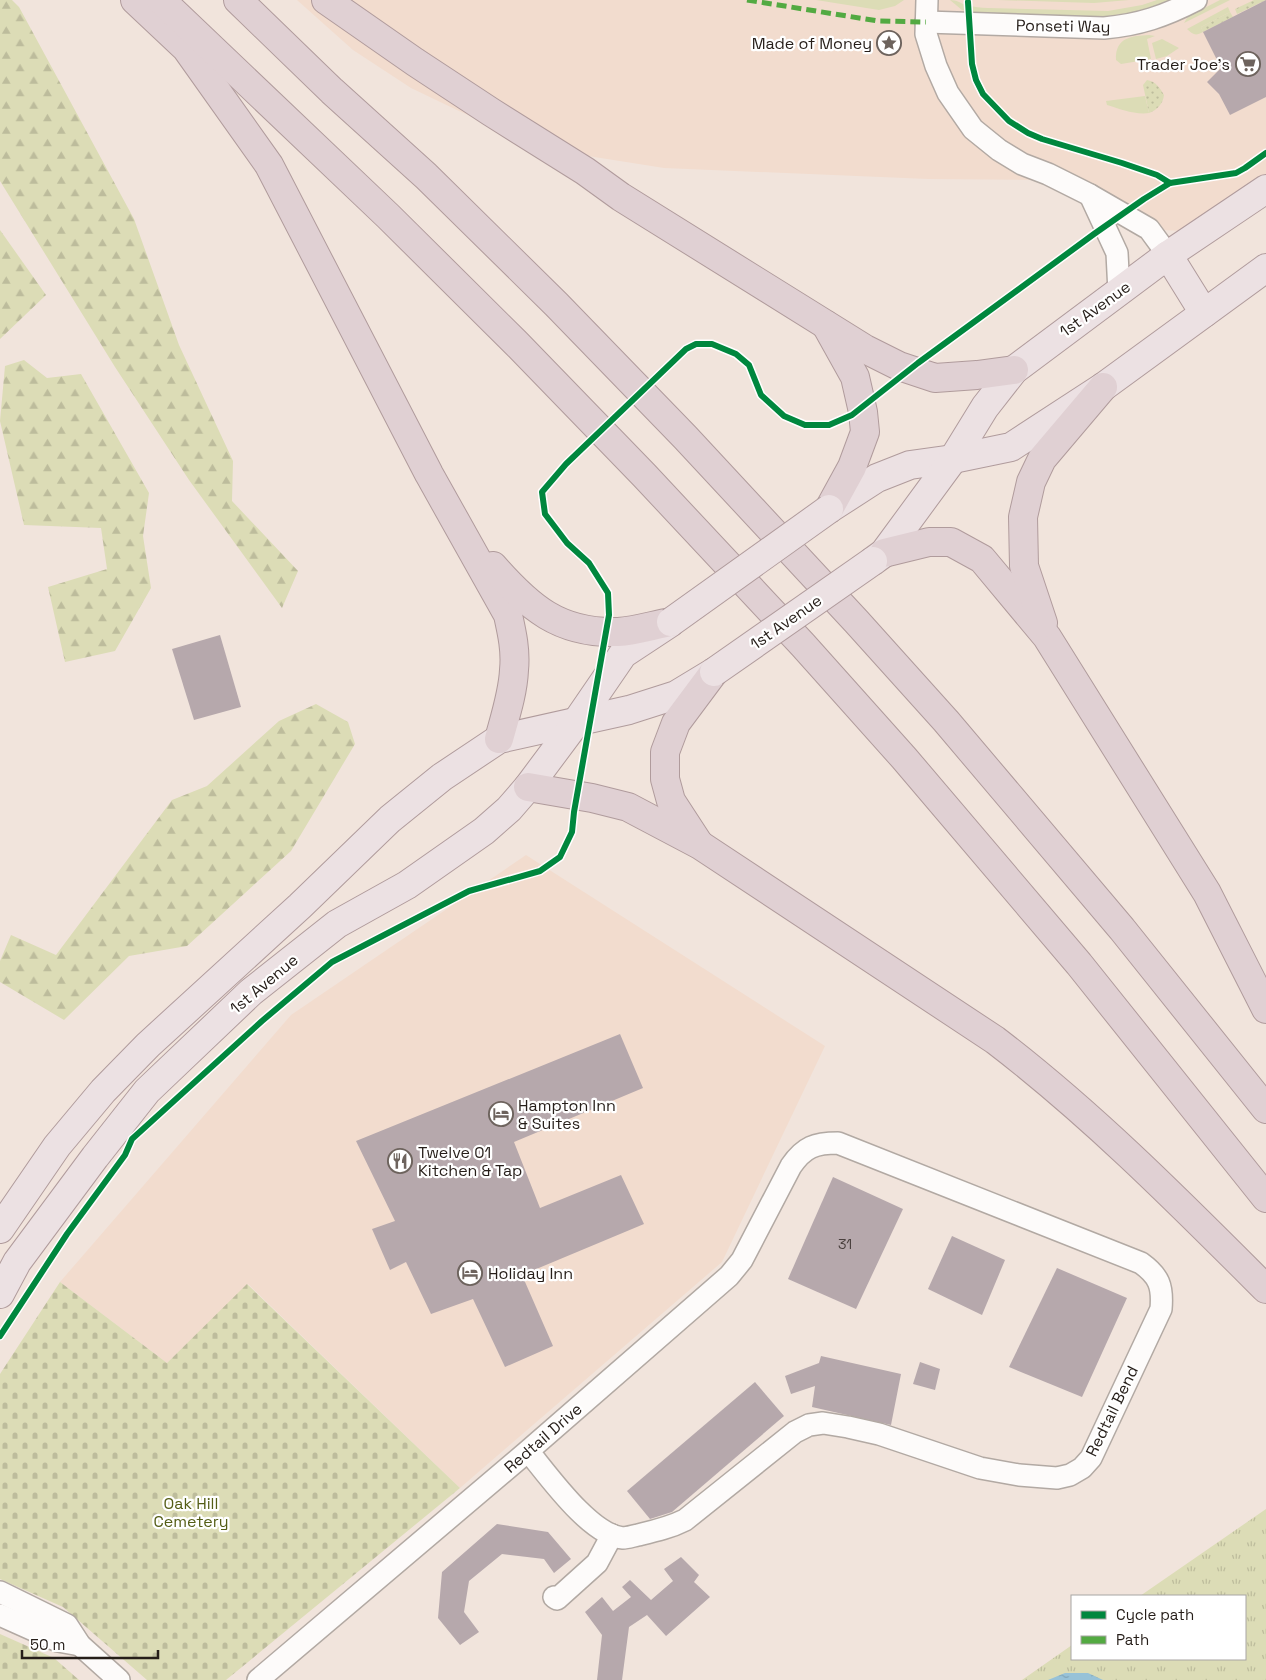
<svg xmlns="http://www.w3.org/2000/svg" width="1266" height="1680" viewBox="0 0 1266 1680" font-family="'Space Grotesk',sans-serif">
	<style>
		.built { fill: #f2dcce }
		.grass { fill: #dcdcb6 }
		.forest { fill: url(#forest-firs) }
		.cemetery { fill: url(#cemetery-stones) }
		.park { fill: url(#park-tufts) }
		.garden { fill: url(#garden-dots) }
		.water { fill: url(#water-ripples) }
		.building { fill: #b6a8ac }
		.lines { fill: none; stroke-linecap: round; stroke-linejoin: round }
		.minor-casing { stroke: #b2a9a3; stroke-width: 24 }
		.major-casing { stroke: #b09b9c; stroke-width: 30 }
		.highway-casing { stroke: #b09b9c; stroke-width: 30 }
		.minor { stroke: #fdfbfa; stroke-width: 21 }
		.major { stroke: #ece1e3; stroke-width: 28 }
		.highway { stroke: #e0d0d3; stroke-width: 28 }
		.major-bridge-casing { stroke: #b09b9c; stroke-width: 30; stroke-linecap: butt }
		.major-bridge { stroke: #ece1e3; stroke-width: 28 }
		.quiet { stroke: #53aa42; stroke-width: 5; stroke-dasharray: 10 5; stroke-linecap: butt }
		.cycleway-casing { stroke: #fff; stroke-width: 9 }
		.cycleway { stroke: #00873e; stroke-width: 6 }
		.labels { text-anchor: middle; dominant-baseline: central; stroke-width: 4.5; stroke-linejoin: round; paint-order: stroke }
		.number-label { font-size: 14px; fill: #4a403e }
		.street-label { font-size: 16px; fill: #261e19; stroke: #fff }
		.poi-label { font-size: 16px; fill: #261e19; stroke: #fff; text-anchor: start }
		.park-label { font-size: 16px; fill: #545d16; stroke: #fff }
	</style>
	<defs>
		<pattern id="forest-firs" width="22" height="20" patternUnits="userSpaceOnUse" patternTransform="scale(1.25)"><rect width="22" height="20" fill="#dcdcb6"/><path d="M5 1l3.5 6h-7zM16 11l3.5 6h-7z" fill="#bdbc9c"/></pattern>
		<pattern id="cemetery-stones" width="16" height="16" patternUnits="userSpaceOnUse" patternTransform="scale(1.25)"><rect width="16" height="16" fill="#dcdcb6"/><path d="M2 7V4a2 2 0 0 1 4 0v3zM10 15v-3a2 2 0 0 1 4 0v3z" fill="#bdbc9c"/></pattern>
		<pattern id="park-tufts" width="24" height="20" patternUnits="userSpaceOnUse" patternTransform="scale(1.25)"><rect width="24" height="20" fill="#dcdcb6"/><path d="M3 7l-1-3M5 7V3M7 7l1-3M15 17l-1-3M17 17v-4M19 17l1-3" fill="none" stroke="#bdbc9c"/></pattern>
		<pattern id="garden-dots" width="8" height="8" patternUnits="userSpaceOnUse" patternTransform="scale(1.25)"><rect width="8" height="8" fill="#dcdcb6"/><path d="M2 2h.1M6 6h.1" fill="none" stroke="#bdbc9c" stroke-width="1.8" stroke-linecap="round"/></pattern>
		<pattern id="water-ripples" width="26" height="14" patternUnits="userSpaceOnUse" patternTransform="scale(1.25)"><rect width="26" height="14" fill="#97c2d8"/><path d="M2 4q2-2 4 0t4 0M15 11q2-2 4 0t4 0" fill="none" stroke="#82a6b9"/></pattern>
	</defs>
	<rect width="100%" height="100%" fill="#f1e4dc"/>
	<g class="built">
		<polygon points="297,0 1266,0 1266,187 1185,231 1161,230 1042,180 928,179 664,168 588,156 524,140 459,111 411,88 353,50"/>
		<polygon points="526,855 825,1046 722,1262 460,1488 248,1284 167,1363 60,1282 291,1015"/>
	</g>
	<g class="grass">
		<polygon points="816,0 904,0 895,6 879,10"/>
		<path d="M 950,0 C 957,0 960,3 966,5 C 974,7 981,8 988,8 L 1108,11 L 1142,5 L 1157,0 L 1171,0 L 1142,11 L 1101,17 L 977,13 L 962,10 Z"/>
		<polygon points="998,0 1129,0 1094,3"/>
		<polygon points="1220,0 1230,0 1184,23 1187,18 1191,15"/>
		<path d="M 1228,7 L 1230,12 L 1201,27 L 1203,32 C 1196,36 1193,35 1187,29 Z"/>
		<path d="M 1149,35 L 1155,36 L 1147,39 L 1151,59 L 1121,64 L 1116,60 C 1115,37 1132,36 1149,35 Z"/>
		<polygon points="1162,39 1179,48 1167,56 1156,59 1152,43"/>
		<path d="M 1145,96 L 1149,113 C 1135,115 1120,109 1107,105 L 1106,101 Z"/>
	</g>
	<g class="forest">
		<polygon points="0,0 12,0 19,7 134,219 179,345 233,461 232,501 298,571 282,608 189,480 115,367 0,181"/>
		<polygon points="0,230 46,295 0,339"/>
		<polygon points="24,360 47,378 81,374 149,493 143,536 151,588 115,651 65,662 48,587 107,569 101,528 24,525 0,421 5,366"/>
		<polygon points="316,704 348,722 355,744 291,851 187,946 129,956 64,1020 0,982 0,961 11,935 56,955 172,800 207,786 279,721"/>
	</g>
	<g class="cemetery">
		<polygon points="60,1282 167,1363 247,1284 460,1488 226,1680 147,1680 63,1607 0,1579 0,1374"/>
		<polygon points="0,1634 54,1658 79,1680 0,1680"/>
	</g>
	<polygon class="park" points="1266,1509 1266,1680 1022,1680 1072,1645 1072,1659 1245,1659 1245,1596 1140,1596"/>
	<g class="garden">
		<polygon points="1254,0 1266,0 1237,14 1235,9"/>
		<polygon points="1230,12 1233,17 1203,32 1201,27"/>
		<path d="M 1147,80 C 1155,81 1160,88 1164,95 C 1163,104 1157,110 1149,113 L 1143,85 Z"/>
	</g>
	<polygon class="water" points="1065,1673 1088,1673 1103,1680 1048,1680"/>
	<g class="building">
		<polygon points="1266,0 1266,97 1230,115 1219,94 1207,82 1221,68 1203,32"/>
		<polygon points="220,635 241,707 194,720 172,649"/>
		<polygon points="620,1034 643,1088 514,1142 540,1208 621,1175 644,1224 522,1275 553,1346 505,1367 473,1299 431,1314 406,1262 390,1270 372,1229 395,1221 356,1141"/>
		<polygon points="833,1177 903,1209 856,1309 788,1279"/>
		<polygon points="952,1236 1005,1260 982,1315 928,1289"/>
		<polygon points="1057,1268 1127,1298 1082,1397 1009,1367"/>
		<polygon points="821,1356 901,1374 891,1425 812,1407 815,1386 791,1394 785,1376 819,1363"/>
		<polygon points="920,1362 940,1369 935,1390 913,1384"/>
		<polygon points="755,1382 784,1416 672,1512 650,1519 627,1491"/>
		<polygon points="497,1524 548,1532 571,1559 554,1573 544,1559 502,1554 469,1581 464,1612 479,1632 460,1645 438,1618 442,1572"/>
		<polygon points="681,1557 699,1575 694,1582 710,1597 666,1636 647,1615 629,1627 622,1680 597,1680 602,1635 585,1612 602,1597 613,1611 631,1597 622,1587 630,1580 651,1600 673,1581 664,1569"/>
	</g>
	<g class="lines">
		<defs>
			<g id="minor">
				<polyline points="927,0 926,34 936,66 948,93 973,129 999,150 1022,164 1048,174 1090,195 1149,229 1168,255"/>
				<path d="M 926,22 L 1104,28 C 1139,25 1165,16 1196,0"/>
				<polyline points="1090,195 1117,253 1119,292"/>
				<polyline points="0,1592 67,1625 80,1645 119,1680"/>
				<polyline points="554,1597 557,1599 597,1563 612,1535"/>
				<polyline points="0,1615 58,1641 80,1645"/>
				<path d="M 258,1680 L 528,1451 L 729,1276 L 742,1260 L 791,1166 C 804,1147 815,1143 838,1143 L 1141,1263 C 1159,1276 1163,1286 1161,1309 L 1091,1458 L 1082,1468 L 1070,1475 L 1057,1478 L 1019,1475 L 980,1468 L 879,1434 L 848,1427 L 823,1423 L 809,1425 L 795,1432 L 685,1520 C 669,1528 655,1531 638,1535 C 633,1536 627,1538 623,1538 C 590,1535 548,1475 528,1451"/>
			</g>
			<g id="major">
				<polyline points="1168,255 1204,313"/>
				<polyline points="829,509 877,478 910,465 953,459 1011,447 1103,387 1266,268"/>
				<polyline points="873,561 884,553 953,459 985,407 1014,370 1168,255 1266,189"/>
				<polyline points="0,1229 57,1146 103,1091 148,1045 300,906 390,819 442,777 499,739 629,710 676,695 714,672"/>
				<polyline points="0,1294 17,1262 95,1157 147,1091 251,992 337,924 407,885 484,831 509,809 528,787 575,724 623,654 670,623"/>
			</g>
			<g id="highway">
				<path d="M 135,0 L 186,48 L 269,165 L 429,474 L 508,615 C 512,633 516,651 514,670 C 513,693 505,717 499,739"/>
				<polyline points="161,0 388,216 516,343 644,475 803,645 904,758 1079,964 1266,1198"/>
				<polyline points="238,0 332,91 426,176 556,304 685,437 856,621 946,721 1122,929 1266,1109"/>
				<polyline points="326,0 415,62 491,112 585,171 621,197 865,349 899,366 935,378 977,375 1014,370"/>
				<polyline points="826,325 855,377 863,412 865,432 852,467 829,509"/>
				<polyline points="884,553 929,542 951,542 982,559 1047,637 1207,893 1266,1009"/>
				<path d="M 493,566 C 529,607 559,634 618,632 C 635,631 654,625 671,622"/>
				<polyline points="1043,623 1024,566 1023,517 1031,482 1042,459 1103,387"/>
				<path d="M 528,787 L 592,798 L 628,807 L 700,845 L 995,1040 C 1093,1115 1179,1202 1266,1289"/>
				<polyline points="699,844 671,801 665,779 665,752 676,723 714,672"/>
			</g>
		</defs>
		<use href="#minor" class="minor-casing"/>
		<use href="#major" class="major-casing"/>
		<use href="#highway" class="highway-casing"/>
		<use href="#minor" class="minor"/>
		<use href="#major" class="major"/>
		<use href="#highway" class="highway"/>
		<defs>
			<g id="major-bridge">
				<polyline points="671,622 829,509"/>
				<polyline points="714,672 873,561"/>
			</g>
		</defs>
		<use href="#major-bridge" class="major-bridge-casing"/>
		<use href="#major-bridge" class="major-bridge"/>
		<polyline class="quiet" points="747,0 878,21 926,22"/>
		<defs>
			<g id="cycleway">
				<polyline points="968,2 972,64 976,80 983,94 1009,121 1028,133 1042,139 1122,163 1157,175 1170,183 1236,173 1245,168 1266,153"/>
				<polyline points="0,1336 67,1234 125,1155 132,1139 262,1021 332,962 469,891 540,871 560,857 572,832 574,812 609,615 608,593 589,563 567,543 545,514 542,492 566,464 686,349 696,344 712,344 736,354 749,365 761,395 784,416 805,425 829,425 852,415 918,363 1094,234 1144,199 1170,183"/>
			</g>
		</defs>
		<use href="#cycleway" class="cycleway-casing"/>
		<use href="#cycleway" class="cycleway"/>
	</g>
	<defs>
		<symbol id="sight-ring" viewBox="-11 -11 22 22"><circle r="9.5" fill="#fff" stroke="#6d635d" stroke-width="1.5"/><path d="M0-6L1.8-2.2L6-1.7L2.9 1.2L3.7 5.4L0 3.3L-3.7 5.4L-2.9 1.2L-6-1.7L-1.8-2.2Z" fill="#6d635d"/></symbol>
		<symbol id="supermarket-ring" viewBox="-11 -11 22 22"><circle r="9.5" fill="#fff" stroke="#6d635d" stroke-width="1.5"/><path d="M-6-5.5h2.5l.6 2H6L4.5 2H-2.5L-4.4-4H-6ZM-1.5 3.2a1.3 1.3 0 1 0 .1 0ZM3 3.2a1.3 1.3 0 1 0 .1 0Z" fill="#6d635d"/></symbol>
		<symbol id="hotel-ring" viewBox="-11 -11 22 22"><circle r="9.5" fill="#fff" stroke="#6d635d" stroke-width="1.5"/><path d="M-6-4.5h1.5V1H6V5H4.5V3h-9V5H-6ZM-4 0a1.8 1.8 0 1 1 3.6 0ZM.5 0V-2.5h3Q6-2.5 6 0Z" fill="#6d635d"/></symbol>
		<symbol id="restaurant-ring" viewBox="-11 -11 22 22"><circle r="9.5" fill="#fff" stroke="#6d635d" stroke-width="1.5"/><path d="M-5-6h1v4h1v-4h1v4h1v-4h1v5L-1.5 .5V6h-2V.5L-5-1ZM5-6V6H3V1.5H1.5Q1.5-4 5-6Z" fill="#6d635d"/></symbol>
	</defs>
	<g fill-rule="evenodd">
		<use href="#sight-ring" x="875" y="29" width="28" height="28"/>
		<use href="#supermarket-ring" x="1234" y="50" width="28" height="28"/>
		<use href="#hotel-ring" x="487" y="1100" width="28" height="28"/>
		<use href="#restaurant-ring" x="386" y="1147" width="28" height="28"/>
		<use href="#hotel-ring" x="456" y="1259" width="28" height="28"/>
	</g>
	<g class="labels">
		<g class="number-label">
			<text x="845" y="1244">31</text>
		</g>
		<g class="street-label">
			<text transform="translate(1063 26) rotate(1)">Ponseti Way</text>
			<text transform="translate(1095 309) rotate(-36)">1st Avenue</text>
			<text transform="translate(786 622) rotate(-35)">1st Avenue</text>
			<text transform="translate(264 984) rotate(-40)">1st Avenue</text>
			<text transform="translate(1112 1411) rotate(-64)">Redtail Bend</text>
			<text transform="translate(543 1438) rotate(-41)">Redtail Drive</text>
		</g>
		<g class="poi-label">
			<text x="872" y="43" text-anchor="end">Made of Money</text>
			<text x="1230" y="64" text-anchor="end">Trader Joe's</text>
			<text x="518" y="1105">Hampton Inn<tspan x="518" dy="18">&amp; Suites</tspan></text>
			<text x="418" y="1152">Twelve 01<tspan x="418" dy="18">Kitchen &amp; Tap</tspan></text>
			<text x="488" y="1273">Holiday Inn</text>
		</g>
		<g class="park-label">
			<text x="191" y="1503">Oak Hill<tspan x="191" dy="18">Cemetery</tspan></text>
		</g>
	</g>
	<rect x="1071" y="1595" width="175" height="65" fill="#ffffff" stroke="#a8a5a3"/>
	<rect x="1081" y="1611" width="25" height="8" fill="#00873e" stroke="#a8a5a3"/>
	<text x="1116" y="1620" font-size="15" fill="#261e19">Cycle path</text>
	<rect x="1081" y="1636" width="25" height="8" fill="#53aa42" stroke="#a8a5a3"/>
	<text x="1116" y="1645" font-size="15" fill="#261e19">Path</text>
	<path d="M22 1650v8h136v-8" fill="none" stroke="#261e19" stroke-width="2.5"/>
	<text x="30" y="1650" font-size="15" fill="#261e19" stroke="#ffffff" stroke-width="4" paint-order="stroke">50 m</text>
</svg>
